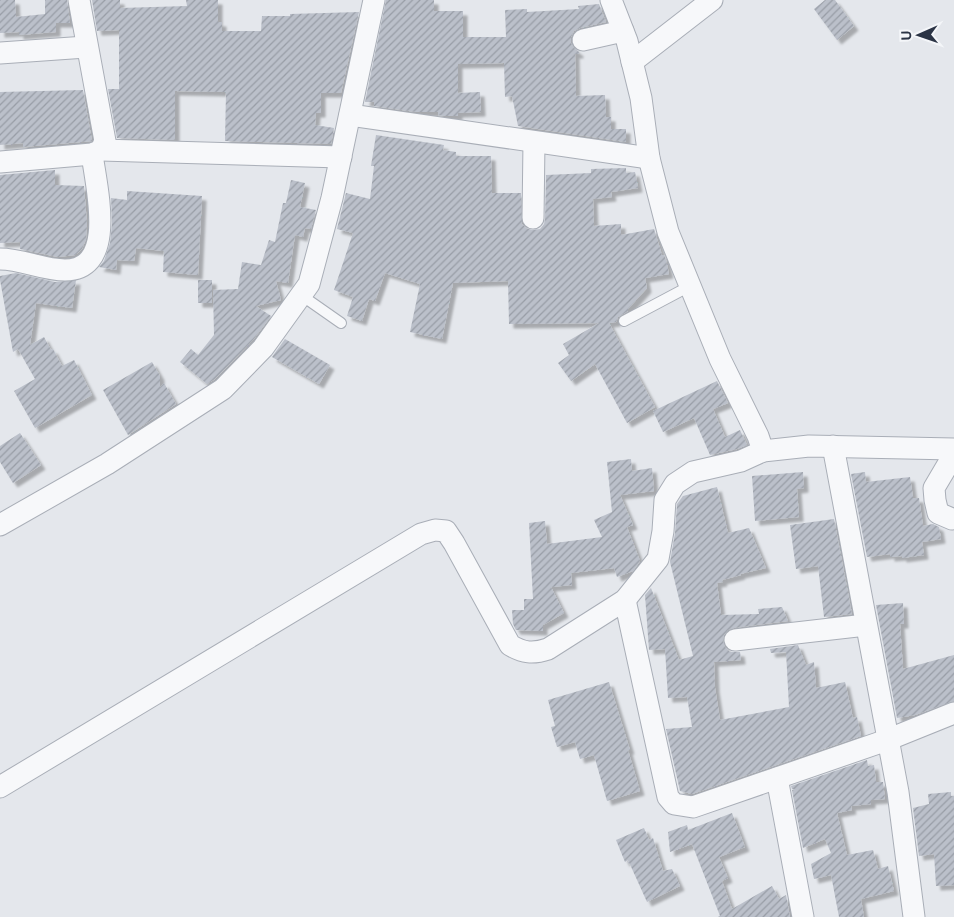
<svg xmlns="http://www.w3.org/2000/svg" width="954" height="917" viewBox="0 0 954 917" font-family="Figtree,sans-serif">
	<style>
		.building { fill: url(#building-hatch); filter: url(#shadow) }
		.lines { fill: none; stroke-linecap: round; stroke-linejoin: round }
		.service-casing { stroke: #a9aeb7; stroke-width: 12 }
		.minor-casing { stroke: #a9aeb7; stroke-width: 23 }
		.service { stroke: #f7f8fa; stroke-width: 10 }
		.minor { stroke: #f7f8fa; stroke-width: 21 }
	</style>
	<defs>
		<pattern id="building-hatch" width="6" height="6" patternUnits="userSpaceOnUse" patternTransform="scale(1.25)"><rect width="6" height="6" fill="#bbc0ca"/><path d="M-1 1l2-2M0 6l6-6M5 7l2-2" fill="none" stroke="#989da6"/></pattern>
		<filter id="shadow"><feDropShadow dx="4.5" dy="4.5" stdDeviation="1" flood-color="#0004"/></filter>
	</defs>
	<rect width="100%" height="100%" fill="#e4e7ec"/>
	<g class="building">
		<polygon points="0,0 15,0 16,17 45,14 45,0 67,0 70,23 56,23 56,32 19,35 19,32 0,33"/>
		<polygon points="92,0 120,0 120,8 187,6 186,0 218,0 218,22 222,22 222,31 261,31 262,16 290,16 290,14 359,12 341,93 321,93 321,113 316,113 315,125 334,128 331,144 225,141 226,92 175,91 175,140 117,138 108,89 119,89 119,30 97,31"/>
		<polygon points="386,0 434,0 434,11 463,11 463,37 506,37 505,10 527,9 527,12 579,9 578,6 599,4 606,22 580,28 574,31 571,37 571,43 574,48 579,52 579,54 575,54 576,96 605,95 606,117 611,117 611,129 626,129 626,142 518,126 512,96 505,97 504,63 458,64 458,93 480,92 481,112 458,113 458,116 444,116 438,115 438,112 416,112 374,106 374,102 365,102"/>
		<polygon points="825,0 835,0 854,26 837,40 814,9"/>
		<polygon points="83,90 92,141 23,147 23,143 0,145 0,92"/>
		<polygon points="376,135 444,145 443,150 456,152 456,156 491,156 492,193 521,193 522,224 526,228 532,230 540,229 544,224 545,219 546,175 591,173 591,169 626,168 626,173 635,172 638,188 611,192 612,197 593,199 594,226 621,224 621,235 654,229 662,255 664,255 666,260 669,274 645,278 647,288 628,309 628,311 618,317 616,322 609,323 655,407 627,423 595,364 571,381 558,363 569,355 563,344 599,323 509,324 508,281 453,283 442,339 410,332 420,284 385,273 375,301 369,299 362,321 347,316 353,297 334,290 353,233 337,229 346,193 370,199 374,166 371,166"/>
		<polygon points="55,170 55,185 84,186 87,224 86,239 82,249 75,255 58,257 20,249 20,242 0,243 0,175"/>
		<polygon points="291,180 305,183 300,207 316,210 311,229 305,228 303,237 295,235 288,283 276,281 281,300 256,306 271,316 253,340 215,379 207,384 180,362 191,349 198,355 214,335 213,290 238,289 242,262 261,265 269,240 275,242 283,203 286,203"/>
		<polygon points="127,191 202,196 198,275 163,272 164,251 136,248 134,261 117,260 116,270 99,267 104,261 110,243 112,224 111,198 127,200"/>
		<polygon points="16,273 55,282 76,280 72,308 36,303 30,345 44,337 51,350 53,349 62,366 74,360 92,395 35,428 14,391 35,379 18,349 13,352 0,280 0,276"/>
		<rect x="198" y="280" width="14" height="23"/>
		<polygon points="285,339 330,365 319,384 272,357"/>
		<polygon points="152,362 160,376 160,387 164,383 176,404 128,435 103,390"/>
		<polygon points="717,381 728,403 713,409 725,437 740,430 747,445 737,449 710,455 694,418 663,432 653,411"/>
		<polygon points="20,433 41,465 13,483 0,462 0,446"/>
		<polygon points="631,459 632,471 652,468 654,491 620,495 633,525 627,527 640,561 633,571 617,577 614,568 571,573 572,585 551,587 564,613 543,625 543,631 516,630 513,624 512,610 524,610 524,599 533,599 529,523 545,521 547,544 602,537 594,520 612,512 607,462"/>
		<polygon points="803,472 804,488 797,489 799,517 755,521 752,476"/>
		<polygon points="865,472 866,482 910,477 913,498 919,498 923,526 933,524 939,527 941,539 922,542 924,555 902,558 902,556 890,557 890,554 867,557 851,474"/>
		<polygon points="717,487 728,533 749,528 766,568 740,574 741,575 722,580 723,582 717,583 721,615 759,614 758,609 782,607 788,621 734,628 728,630 724,635 723,641 725,647 730,652 740,652 741,660 714,662 715,688 720,720 789,707 786,652 771,653 770,649 798,645 806,665 814,662 816,688 845,682 853,718 857,717 861,736 692,794 680,791 666,729 692,727 687,697 668,698 665,649 649,650 645,595 651,588 679,660 693,656 670,562 675,533 677,504 683,496"/>
		<polygon points="834,519 852,614 824,617 818,566 796,569 790,525"/>
		<polygon points="903,603 904,624 900,624 903,669 954,655 954,701 915,715 897,718 876,605"/>
		<polygon points="609,682 630,750 628,750 640,791 607,801 594,755 580,759 575,742 557,747 551,727 555,726 548,700"/>
		<polygon points="867,760 868,766 874,765 876,782 883,782 885,799 871,800 871,804 851,806 852,810 837,813 847,855 873,850 878,869 888,866 894,891 861,899 864,917 839,917 831,875 814,879 811,864 831,853 825,839 803,848 792,790 795,789 792,789 791,786"/>
		<polygon points="951,792 951,796 954,796 954,885 936,886 934,854 919,856 913,808 929,804 928,794"/>
		<polygon points="732,813 745,847 719,857 728,878 722,881 732,909 772,886 779,899 786,895 790,917 718,917 720,916 692,844 670,852 668,832 687,825 688,830"/>
		<polygon points="644,828 649,840 653,838 663,871 672,869 680,886 647,902 628,860 625,862 616,840"/>
	</g>
	<g class="lines">
		<defs>
			<g id="service">
				<polyline points="301,295 341,323"/>
				<polyline points="624,321 690,286"/>
			</g>
			<g id="minor">
				<polyline points="611,0 627,41 641,98 649,158 668,232 720,359 758,436 763,451 809,446 954,449"/>
				<polyline points="583,40 623,31"/>
				<polyline points="0,53 86,47"/>
				<polyline points="632,62 712,0"/>
				<polyline points="350,115 649,158"/>
				<polyline points="101,150 341,157"/>
				<polyline points="0,162 92,154 101,150 105,141 79,0"/>
				<polyline points="533,218 534,142"/>
				<path d="M 0,259 C 22,259 43,270 65,270 C 118,270 96,186 92,154"/>
				<polyline points="833,446 898,792 914,917"/>
				<polyline points="952,519 938,513 935,500 934,488 954,454"/>
				<polyline points="0,525 107,464 223,389 263,348 309,284 332,198 374,0"/>
				<polyline points="625,600 668,797 674,804 693,807 887,740 954,713"/>
				<polyline points="735,640 866,625"/>
				<polyline points="777,778 803,917"/>
				<path d="M 0,787 L 421,534 L 435,530 L 446,531 L 454,543 L 510,645 C 523,653 533,654 548,649 L 625,600 L 658,559 L 663,531 L 665,500 L 675,484 L 693,472 L 741,461 L 763,451"/>
			</g>
		</defs>
		<use href="#service" class="service-casing"/>
		<use href="#minor" class="minor-casing"/>
		<use href="#service" class="service"/>
		<use href="#minor" class="minor"/>
	</g>
	<g transform="translate(919 35) rotate(268)" stroke="#f4f6f9" stroke-width="4" paint-order="stroke">
	<path d="M0-4L9 19L0 12L-9 19Z" fill="#2b3445"/>
	<text y="-8" font-size="14" font-weight="bold" text-anchor="middle" fill="#2b3445">U</text>
	</g>
</svg>
